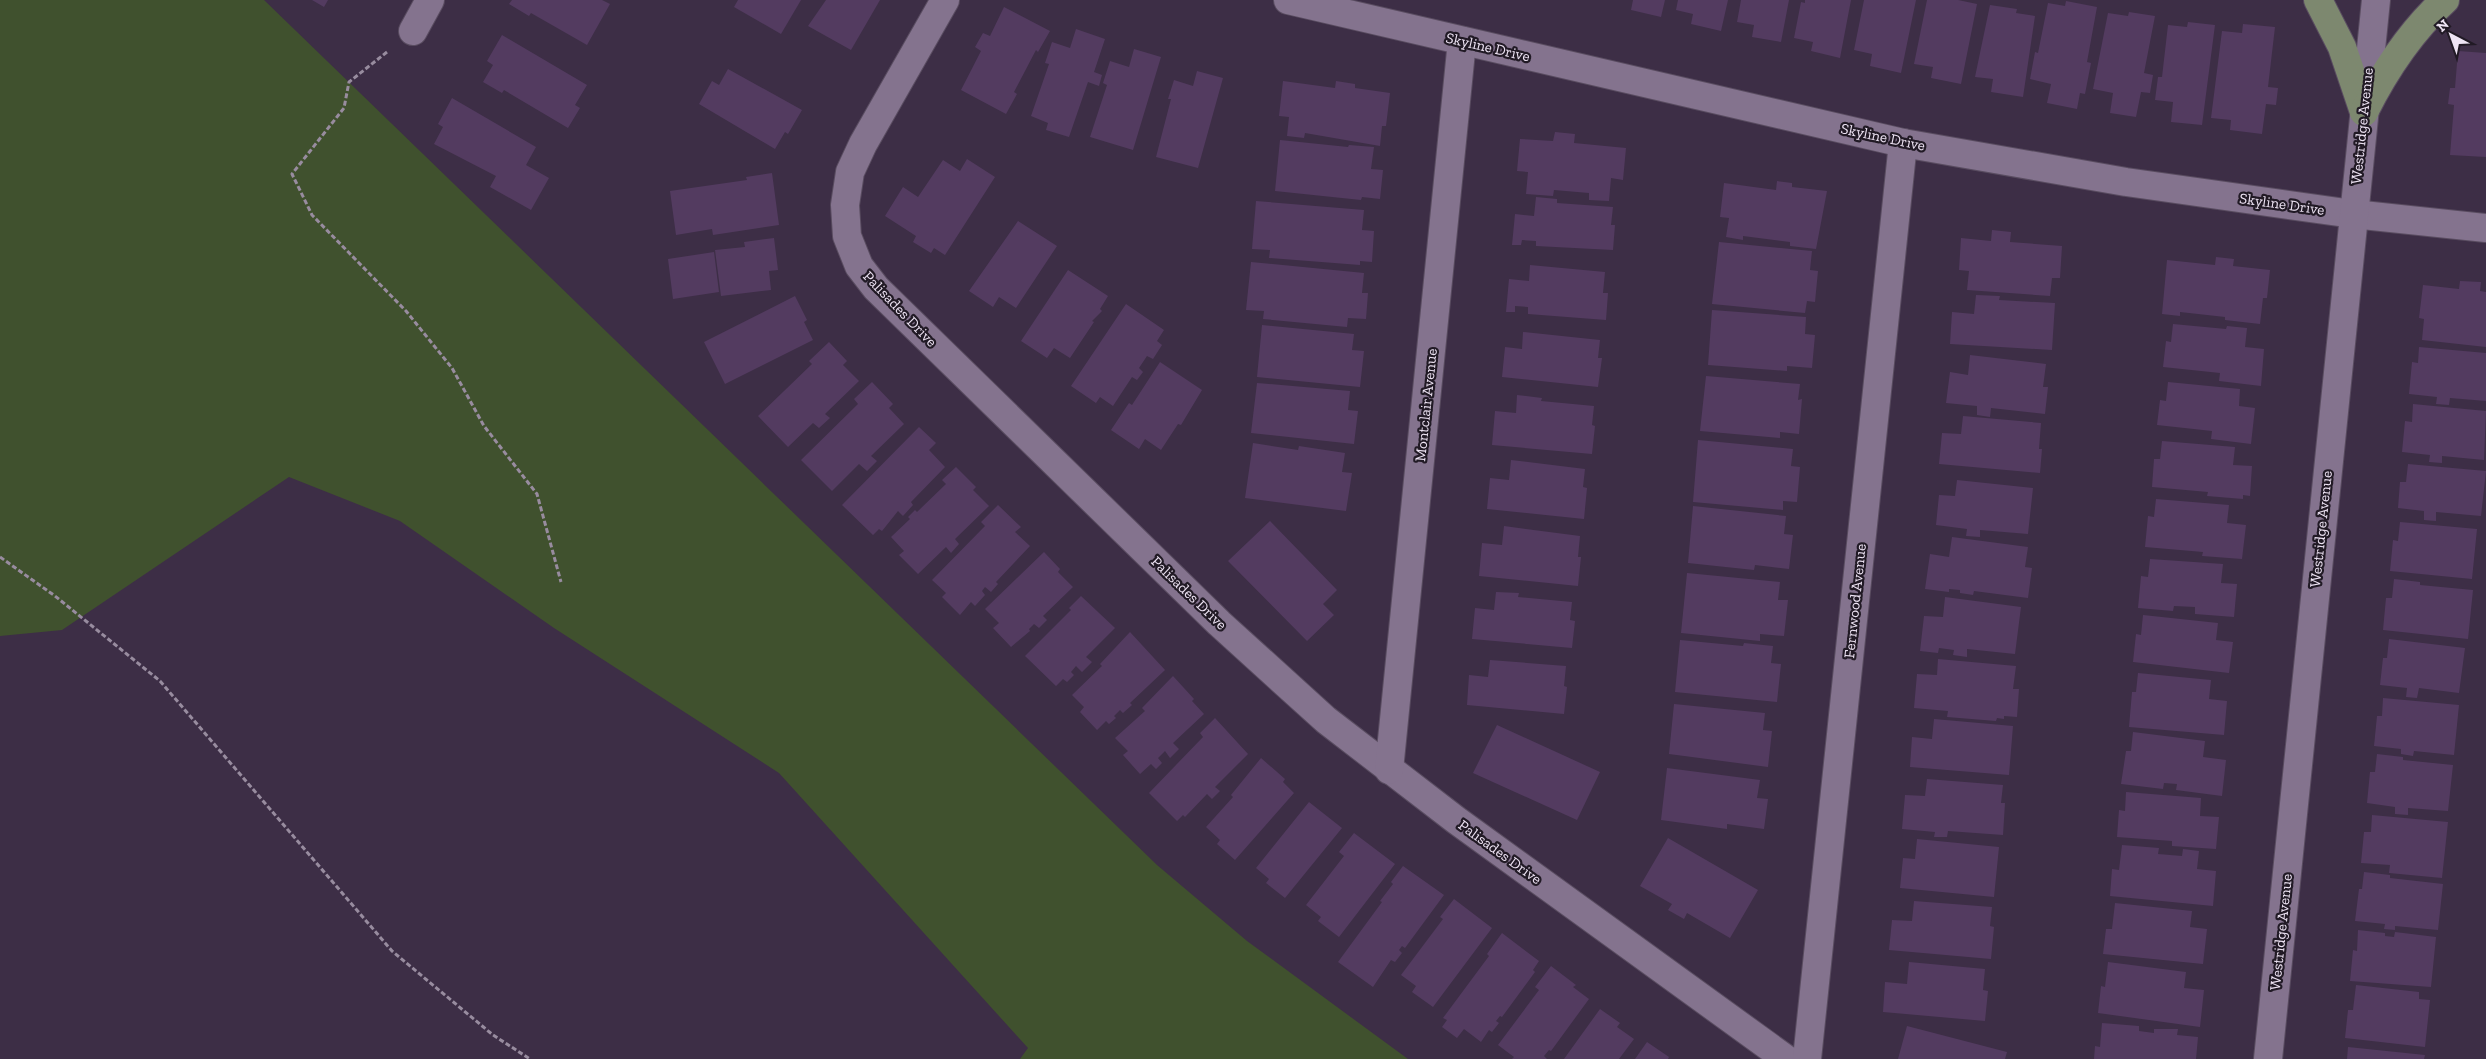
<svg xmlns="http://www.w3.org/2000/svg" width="2486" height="1059" viewBox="0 0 2486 1059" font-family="'Zilla Slab',serif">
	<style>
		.green { fill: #40512e }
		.building { fill: #533b60 }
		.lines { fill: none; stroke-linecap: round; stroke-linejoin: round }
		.minor-casing { stroke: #594c60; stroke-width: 30 }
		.major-casing { stroke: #594c60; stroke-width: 30 }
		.path { stroke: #988c9f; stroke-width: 3; stroke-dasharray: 5 2.5; stroke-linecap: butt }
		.minor { stroke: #84738e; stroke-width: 28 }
		.major { stroke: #7d886f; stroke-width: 28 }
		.labels { text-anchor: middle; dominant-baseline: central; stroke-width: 4.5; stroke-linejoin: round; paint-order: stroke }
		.street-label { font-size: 15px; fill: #eee4f4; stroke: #211a25 }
	</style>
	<rect width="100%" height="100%" fill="#3d2e46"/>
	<polygon class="green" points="0,0 264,0 1157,865 1247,941 1408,1059 1020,1059 1028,1048 779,773 554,628 400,521 289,477 62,630 0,636"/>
	<g class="building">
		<polygon points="312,0 328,0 324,7"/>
		<polygon points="512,0 602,0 610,4 587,45 531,13 529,16 509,4"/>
		<polygon points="738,0 801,0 781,34 734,7"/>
		<polygon points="826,0 880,0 851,50 808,26"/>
		<polygon points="1633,0 1665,0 1661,17 1631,10"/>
		<polygon points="1678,0 1728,0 1721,31 1691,24 1693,14 1676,10"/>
		<polygon points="1741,0 1789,0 1781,42 1752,37 1754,25 1737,22"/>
		<polygon points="1805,0 1851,0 1840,58 1811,51 1813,42 1794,38 1801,2 1805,3"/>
		<polygon points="1864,0 1916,0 1901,73 1870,66 1872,54 1854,50"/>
		<polygon points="1927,0 1958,0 1977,4 1961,84 1931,78 1933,67 1914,64"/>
		<polygon points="2066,1 2097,7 2087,62 2091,63 2085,94 2080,93 2077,109 2047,103 2051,84 2030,79 2035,52 2038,53 2048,3 2065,6"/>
		<polygon points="1990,5 2017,9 2016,13 2035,16 2023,97 1991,92 1993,79 1975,77"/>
		<polygon points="1004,7 1050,31 1038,52 1036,50 1014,92 1017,94 1006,114 961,90 981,51 975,47 983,33 990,36"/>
		<polygon points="2129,12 2155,16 2144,73 2153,75 2150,93 2141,92 2136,117 2110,113 2113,93 2093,89 2108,13 2128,16"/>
		<polygon points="2188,22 2215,25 2202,125 2171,122 2173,102 2155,100 2158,77 2162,77 2168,25 2187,27"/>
		<polygon points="2243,24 2275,27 2268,87 2278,88 2276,105 2266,104 2262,134 2230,130 2231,120 2211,118 2222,31 2242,33"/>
		<polygon points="1076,29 1105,39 1094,72 1102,75 1099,86 1088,82 1069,137 1046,130 1048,123 1031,116 1049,64 1045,63 1052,42 1070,48"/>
		<polygon points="502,35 587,85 575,105 580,108 568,128 504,90 502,93 483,82 493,65 487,61"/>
		<polygon points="1134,49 1161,57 1133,150 1090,137 1107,85 1103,83 1110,61 1129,67"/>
		<polygon points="2458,51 2486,53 2486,157 2450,155 2454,105 2448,104 2450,88 2455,88"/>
		<polygon points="728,69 802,110 788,134 785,132 775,149 699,104 712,81 719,85"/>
		<polygon points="1197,71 1223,78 1198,168 1156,157 1171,99 1168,99 1174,80 1193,86"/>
		<polygon points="1283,81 1335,88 1336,81 1355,84 1355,88 1390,93 1386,126 1382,126 1380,146 1305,133 1304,138 1287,136 1289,117 1279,116"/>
		<polygon points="452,98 536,147 526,165 549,178 531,210 490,187 496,176 434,144 443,127 438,124"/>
		<polygon points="1555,132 1575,134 1574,143 1626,148 1623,180 1611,178 1609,201 1589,200 1589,193 1554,190 1553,196 1526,194 1528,172 1517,171 1520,139 1553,141"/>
		<polygon points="1280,140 1348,147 1349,145 1374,147 1371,169 1383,170 1380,199 1362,197 1361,200 1275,191"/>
		<polygon points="967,159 995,177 945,255 934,248 931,253 913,242 916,236 885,216 903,187 918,197 943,160 960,171"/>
		<polygon points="772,173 779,225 713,235 712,229 676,235 670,191 747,180 746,177"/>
		<polygon points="1777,181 1792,183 1792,187 1827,191 1816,249 1790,246 1790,242 1743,236 1743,240 1726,237 1729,218 1720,217 1724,183 1776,190"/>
		<polygon points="1536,197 1557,199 1557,203 1613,207 1611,225 1615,225 1613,250 1536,246 1536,241 1522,240 1521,245 1512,245 1515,214 1534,216"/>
		<polygon points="1256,201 1364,210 1362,230 1374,231 1372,262 1360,261 1360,265 1269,258 1270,250 1252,249"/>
		<polygon points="1018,221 1057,246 1016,308 999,297 993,307 969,291"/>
		<polygon points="1992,230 2011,232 2010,242 2062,246 2060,278 2052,278 2050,296 1967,290 1969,271 1959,270 1961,238 1991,241"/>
		<polygon points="774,238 778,270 769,271 771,290 721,296 715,250 745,247 744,242"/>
		<polygon points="1719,242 1812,251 1810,270 1818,271 1815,302 1807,301 1805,313 1712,304"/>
		<polygon points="714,252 719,292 673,299 668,259"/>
		<polygon points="2216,257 2234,259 2233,266 2270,270 2267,298 2263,298 2260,324 2225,320 2225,317 2180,312 2180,316 2162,314 2167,260 2215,265"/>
		<polygon points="1251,262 1364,273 1362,293 1368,293 1366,319 1348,318 1347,327 1263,319 1264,311 1246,310"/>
		<polygon points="1530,265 1605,272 1603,293 1608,293 1606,320 1528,314 1528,307 1515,306 1515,312 1506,312 1509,279 1529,281"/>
		<polygon points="1068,270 1108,296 1100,309 1102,311 1092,321 1094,322 1070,358 1054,348 1047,358 1021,341"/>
		<polygon points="2460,281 2481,282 2480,291 2486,292 2486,347 2422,340 2424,319 2419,318 2423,285 2459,289"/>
		<polygon points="1976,295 2000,296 1999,300 2055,303 2052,350 1950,344 1952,312 1974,314"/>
		<polygon points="795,296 807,320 804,322 813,340 725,384 704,342"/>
		<polygon points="1126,304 1164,330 1157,341 1162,345 1153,359 1147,356 1139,368 1143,372 1137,380 1132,377 1113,406 1100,397 1096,403 1071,386"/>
		<polygon points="1712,310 1806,317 1805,334 1815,335 1812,368 1787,366 1787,371 1708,365"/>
		<polygon points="2173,324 2226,329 2227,326 2247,328 2245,347 2264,349 2261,386 2219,381 2220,373 2163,367 2166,341 2171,342"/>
		<polygon points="1262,325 1354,334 1352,350 1364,351 1360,387 1257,377"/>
		<polygon points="1523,332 1600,340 1598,358 1602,358 1598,387 1502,377 1505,347 1522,349"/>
		<polygon points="829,342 847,361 843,365 859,381 825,414 830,418 819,428 813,423 788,447 758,416 812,364 809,361"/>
		<polygon points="2419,347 2486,353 2486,401 2450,398 2449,405 2436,404 2437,397 2409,394 2412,362 2418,363"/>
		<polygon points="1970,355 2046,364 2043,387 2048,387 2045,414 1991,408 1990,417 1977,415 1977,406 1946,403 1950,372 1968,375"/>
		<polygon points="1160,362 1202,390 1181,425 1178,424 1161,450 1145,439 1139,449 1111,430 1129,403 1132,405"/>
		<polygon points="1706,376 1800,384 1798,400 1802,399 1799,434 1780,432 1780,438 1700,431"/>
		<polygon points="872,382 893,404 889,408 904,424 871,456 877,461 867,471 859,464 832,491 801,460 858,404 854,399"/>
		<polygon points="2168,382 2240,389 2239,406 2255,408 2251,444 2211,439 2212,431 2157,425 2160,400 2166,401"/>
		<polygon points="1257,383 1350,391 1348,410 1358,411 1354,444 1251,433"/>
		<polygon points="1517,395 1542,398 1541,401 1594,406 1592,425 1595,426 1592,454 1492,445 1495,411 1516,413"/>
		<polygon points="2413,404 2486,411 2484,460 2442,456 2442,463 2429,462 2430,455 2402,452 2405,421 2412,422"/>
		<polygon points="1963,416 2041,423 2039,449 2042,449 2040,473 1939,464 1942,433 1961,434"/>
		<polygon points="919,427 936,443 929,450 945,467 911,502 913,505 903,516 898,511 882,531 879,529 873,535 842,505"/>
		<polygon points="1698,440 1793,449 1791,466 1800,467 1797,502 1783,501 1783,510 1693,502"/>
		<polygon points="2162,441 2235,447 2233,465 2252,466 2250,496 2243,495 2243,499 2207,496 2208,492 2152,487 2154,459 2160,459"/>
		<polygon points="1253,443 1298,450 1299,446 1345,453 1342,472 1352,473 1346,511 1245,498"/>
		<polygon points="1511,460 1585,469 1583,487 1587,488 1584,519 1487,509 1490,478 1509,480"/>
		<polygon points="2408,464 2486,471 2481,516 2436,512 2436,521 2424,520 2424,511 2398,508 2400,482 2406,482"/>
		<polygon points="956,467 976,487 973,490 989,506 955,539 959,544 951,553 946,547 918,574 899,555 904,551 891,537 910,519 908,517 915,510 917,512 946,484 942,480"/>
		<polygon points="1957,480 2033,488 2028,534 1980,530 1980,537 1966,536 1967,529 1936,525 1939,495 1955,496"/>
		<polygon points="2156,499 2229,505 2227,523 2246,525 2242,559 2202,556 2203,552 2145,547 2148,516 2154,517"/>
		<polygon points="998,505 1021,527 1015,532 1030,546 996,582 998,584 991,592 985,587 982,591 985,595 975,606 971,602 960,615 942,597 946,593 932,580 985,526 981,522"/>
		<polygon points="1693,506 1786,516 1784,534 1793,535 1789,569 1755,565 1754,570 1688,563"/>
		<polygon points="1270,521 1337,590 1323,604 1334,615 1307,641 1228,561"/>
		<polygon points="2400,522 2477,529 2472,579 2390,571 2393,540 2398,541"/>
		<polygon points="1504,526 1580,536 1578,557 1581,557 1578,586 1479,576 1482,543 1502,545"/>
		<polygon points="1952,537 2028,547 2025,567 2032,568 2028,598 1974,591 1973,595 1960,593 1960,590 1949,589 1949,592 1925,589 1930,554 1949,557"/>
		<polygon points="1044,552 1060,569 1058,572 1073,587 1043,616 1047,620 1039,628 1034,624 1029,629 1030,631 1011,647 993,628 999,623 985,609"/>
		<polygon points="2150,559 2223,564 2221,583 2237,584 2234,617 2195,614 2195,607 2174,606 2173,611 2138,608 2141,576 2148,577"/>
		<polygon points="1687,573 1780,582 1778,600 1788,600 1784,636 1760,634 1760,641 1681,633"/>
		<polygon points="2394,579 2420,582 2420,585 2473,590 2468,639 2383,630 2386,598 2392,598"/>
		<polygon points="1496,592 1519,593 1518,597 1572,602 1570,620 1575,621 1572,648 1472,639 1475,608 1494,610"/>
		<polygon points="1081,596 1115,628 1086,657 1092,662 1082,672 1076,666 1071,672 1074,675 1067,682 1063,679 1056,686 1025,656 1071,610 1069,608"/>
		<polygon points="1945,597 2021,607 2015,654 1967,649 1967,657 1953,655 1954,650 1939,648 1938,653 1920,651 1924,616 1943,617"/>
		<polygon points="2143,615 2218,623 2216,640 2233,642 2229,673 2133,662 2136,634 2141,635"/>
		<polygon points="1130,632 1165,670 1130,703 1132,705 1123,713 1120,710 1114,716 1116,718 1109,724 1106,721 1097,730 1080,712 1084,707 1072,695 1102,666 1100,664"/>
		<polygon points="2389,639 2465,648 2459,693 2419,688 2417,698 2406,697 2407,688 2380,685 2383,658 2387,658"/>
		<polygon points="1680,640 1743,646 1744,643 1773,646 1771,663 1781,664 1777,702 1675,692"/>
		<polygon points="1938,659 2016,666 2013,689 2019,689 2017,717 2004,716 2004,719 1997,718 1996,721 1947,717 1948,711 1914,708 1917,674 1937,675"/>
		<polygon points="1490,660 1566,666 1564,686 1567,687 1564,714 1467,705 1469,675 1488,677"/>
		<polygon points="2138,673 2211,680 2209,699 2227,701 2224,735 2129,727 2132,692 2136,692"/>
		<polygon points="1173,676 1194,699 1192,701 1204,714 1173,743 1179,749 1170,758 1165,751 1158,758 1162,763 1156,769 1151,764 1140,774 1123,755 1128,751 1115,738 1145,711 1142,708"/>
		<polygon points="2383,698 2459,705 2454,755 2414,751 2413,756 2401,754 2401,749 2374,746 2377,716 2382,716"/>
		<polygon points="1674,704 1765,713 1763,730 1772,731 1768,767 1669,754"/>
		<polygon points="1215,718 1248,754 1215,787 1220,791 1212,799 1207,794 1185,817 1183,815 1177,821 1149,793 1203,737 1200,733"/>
		<polygon points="1934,719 2013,726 2009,775 1910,767 1912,737 1932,739"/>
		<polygon points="1497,725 1600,772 1577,820 1473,773"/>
		<polygon points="2133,732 2205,741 2203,757 2226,760 2222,796 2176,790 2177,784 2164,783 2163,789 2121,784 2126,751 2131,751"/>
		<polygon points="2377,754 2403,757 2403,760 2453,765 2448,811 2408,808 2408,815 2395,814 2395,807 2367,803 2370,772 2375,772"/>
		<polygon points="1261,758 1285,779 1283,782 1294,793 1235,860 1217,844 1220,840 1206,827 1233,797 1231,795"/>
		<polygon points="1667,768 1760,780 1757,798 1768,799 1764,829 1727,824 1727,829 1661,820"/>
		<polygon points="1927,779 2003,785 2001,803 2005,803 2003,835 1948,831 1947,837 1934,837 1935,832 1902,829 1905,795 1925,796"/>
		<polygon points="2126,792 2201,798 2200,816 2219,817 2216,849 2172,846 2172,841 2117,837 2119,810 2125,811"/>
		<polygon points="1309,802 1342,828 1285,898 1266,883 1269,879 1256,868"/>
		<polygon points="2372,815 2448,822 2442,878 2389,873 2390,865 2361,863 2364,832 2371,832"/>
		<polygon points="1354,833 1395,864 1339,937 1318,921 1321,917 1306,905 1344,856 1339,852"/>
		<polygon points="1668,838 1758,890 1730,938 1687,913 1684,919 1668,910 1672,904 1640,886"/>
		<polygon points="1917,839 1999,847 1994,897 1900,888 1903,858 1915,859"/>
		<polygon points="2122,845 2159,848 2158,854 2182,856 2183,849 2199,851 2197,869 2216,871 2213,906 2110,896 2112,869 2119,870"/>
		<polygon points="1403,866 1444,895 1405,948 1402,946 1399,950 1402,953 1395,962 1391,960 1373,987 1338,962 1382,902 1380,901 1393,884 1391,882"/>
		<polygon points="2364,872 2390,875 2390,878 2443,884 2438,930 2395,926 2395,930 2384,929 2385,924 2355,921 2359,889 2362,889"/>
		<polygon points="1454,899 1492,928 1433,1007 1412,992 1416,986 1401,975 1443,919 1440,917"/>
		<polygon points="1914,901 1992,907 1990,926 1994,927 1991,959 1889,950 1892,920 1912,921"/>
		<polygon points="2115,903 2192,911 2190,927 2207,929 2203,964 2103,954 2106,929 2112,929"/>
		<polygon points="2358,930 2385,933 2385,936 2394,937 2395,932 2436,937 2431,987 2350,981 2353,950 2357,951"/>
		<polygon points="1502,933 1539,961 1533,970 1535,972 1502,1017 1500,1016 1496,1021 1499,1023 1492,1032 1489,1030 1481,1042 1464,1029 1457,1038 1442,1027 1447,1020 1443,1018 1489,956 1487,954"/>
		<polygon points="1909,962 1985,969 1983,990 1988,991 1985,1021 1883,1012 1885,982 1907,984"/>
		<polygon points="2108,962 2186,972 2184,988 2204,990 2200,1027 2098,1013 2101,986 2105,987"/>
		<polygon points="1551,966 1576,985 1573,987 1589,999 1551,1051 1549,1050 1544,1056 1547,1059 1512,1059 1514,1057 1498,1045 1539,990 1535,987"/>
		<polygon points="2356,985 2419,992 2419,999 2430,1000 2425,1047 2345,1038 2348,1010 2353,1010"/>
		<polygon points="1600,1009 1620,1023 1617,1027 1634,1039 1619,1059 1564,1059"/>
		<polygon points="2102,1023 2139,1026 2139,1031 2154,1033 2154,1029 2178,1029 2177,1035 2198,1037 2196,1059 2094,1059 2095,1046 2100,1047"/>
		<polygon points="1907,1026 2007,1052 2005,1059 1898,1059"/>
		<polygon points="1647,1042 1669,1057 1668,1059 1635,1059"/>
		<polygon points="2348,1047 2425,1055 2424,1059 2347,1059"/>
	</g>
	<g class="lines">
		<defs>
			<g id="minor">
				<polyline points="945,0 863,144 850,172 845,205 847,236 859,266 876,288 1219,623 1326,720 1456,820 1786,1059"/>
				<polyline points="1288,0 1903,143 2126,182 2353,214 2486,228"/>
				<polyline points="413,31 430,0"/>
				<polyline points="1389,770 1462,41"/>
				<polyline points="1807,1059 1903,143"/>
				<polyline points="2268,1059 2376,0"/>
			</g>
			<g id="major">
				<polyline points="2318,0 2342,47 2364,112"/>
				<path d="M 2364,112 C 2385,70 2410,32 2445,0"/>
			</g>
		</defs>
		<use href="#minor" class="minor-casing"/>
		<use href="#major" class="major-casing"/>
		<g class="path">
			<polyline points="387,52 349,82 344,108 292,174 312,215 406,311 452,368 484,426 537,494 561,582"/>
			<polyline points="0,557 55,596 160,681 392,951 493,1035 530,1059"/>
		</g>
		<use href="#minor" class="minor"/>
		<use href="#major" class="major"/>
	</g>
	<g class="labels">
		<g class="street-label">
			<text transform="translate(1488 47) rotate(13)">Skyline Drive</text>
			<text transform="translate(2362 126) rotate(-84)">Westridge Avenue</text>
			<text transform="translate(1883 137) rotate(12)">Skyline Drive</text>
			<text transform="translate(2282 204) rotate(8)">Skyline Drive</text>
			<text transform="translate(900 309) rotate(46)">Palisades Drive</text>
			<text transform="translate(1426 405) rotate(-84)">Montclair Avenue</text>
			<text transform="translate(2321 529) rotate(-84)">Westridge Avenue</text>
			<text transform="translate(1189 593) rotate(44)">Palisades Drive</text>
			<text transform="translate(1855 601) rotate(-84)">Fernwood Avenue</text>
			<text transform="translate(1500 852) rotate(36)">Palisades Drive</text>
			<text transform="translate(2281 932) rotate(-84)">Westridge Avenue</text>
		</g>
	</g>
	<g transform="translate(2451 35) rotate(319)" stroke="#211a25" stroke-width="4" paint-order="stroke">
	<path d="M0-4L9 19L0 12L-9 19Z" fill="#eee4f4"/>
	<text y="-8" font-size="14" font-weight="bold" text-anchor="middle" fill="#eee4f4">N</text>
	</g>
</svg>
